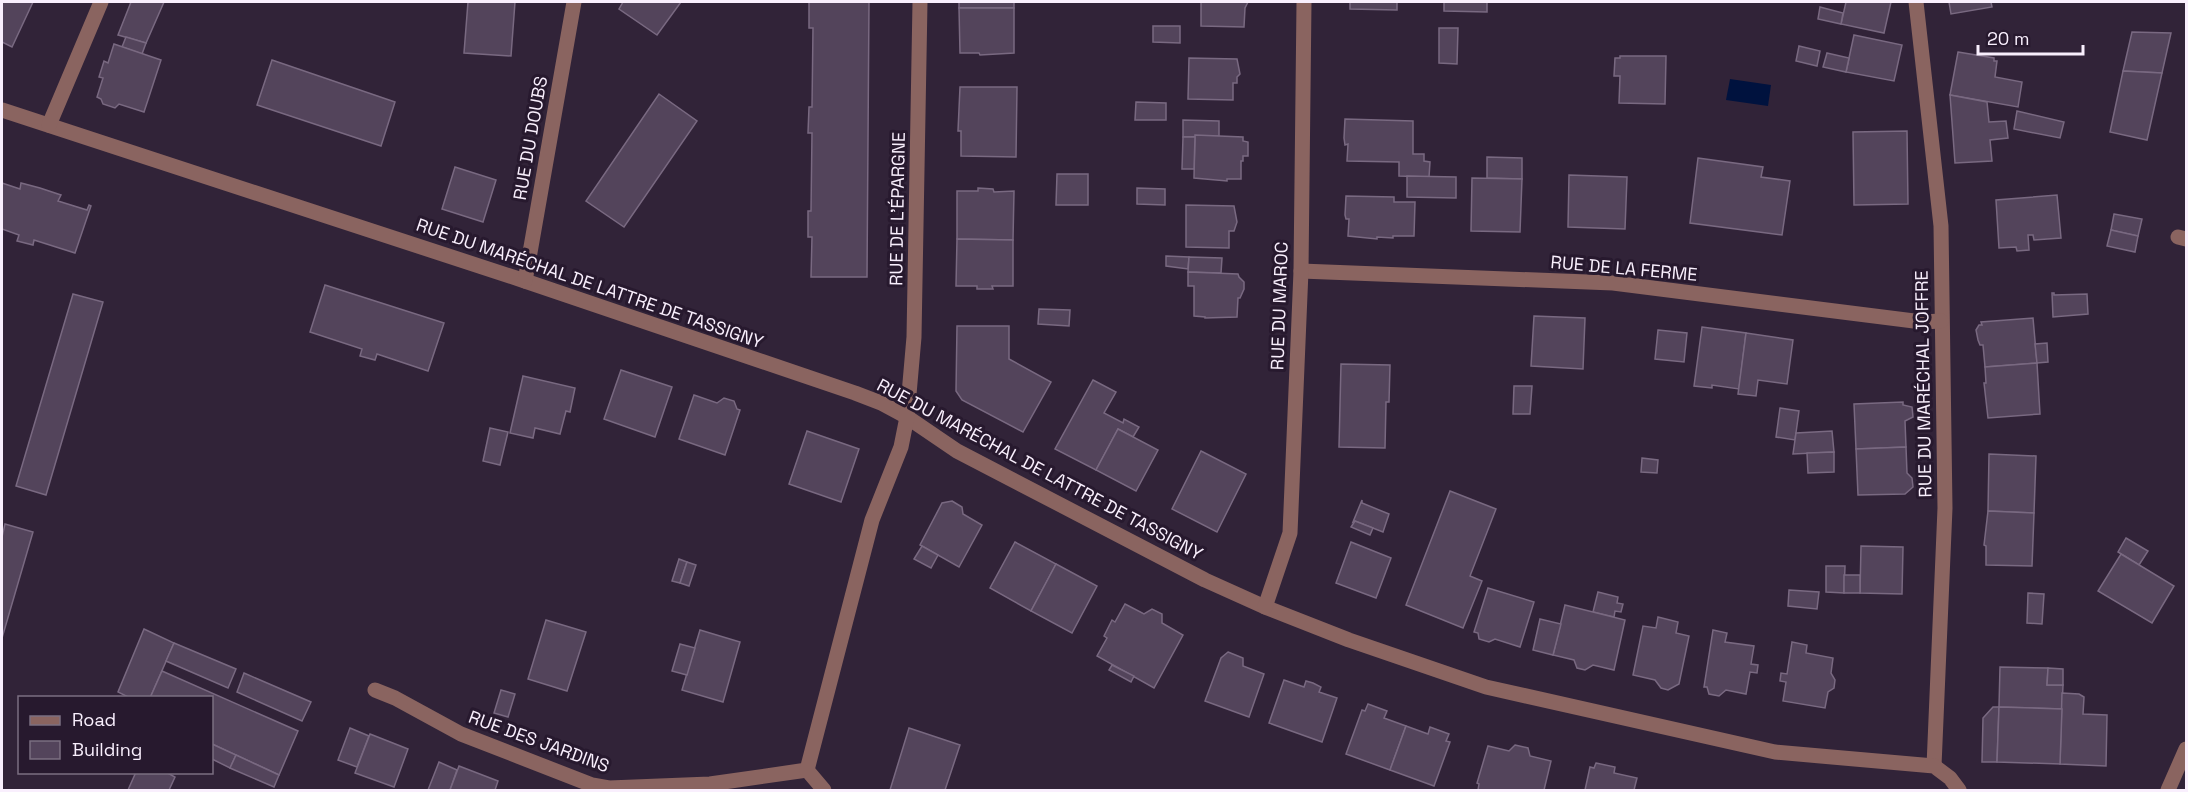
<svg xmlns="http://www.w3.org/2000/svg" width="2188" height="792" viewBox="0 0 2188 792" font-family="'Space Grotesk',sans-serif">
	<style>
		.water { fill: #00123e }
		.building { fill: #53445b; stroke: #796981; stroke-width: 1.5 }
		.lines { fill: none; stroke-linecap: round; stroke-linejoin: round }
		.street { stroke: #8a6460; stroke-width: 15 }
		.labels { text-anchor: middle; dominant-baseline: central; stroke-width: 6; stroke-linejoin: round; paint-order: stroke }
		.street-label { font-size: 18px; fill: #f9effd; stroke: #27192e }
	</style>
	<rect width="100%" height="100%" fill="#312338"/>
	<polygon class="water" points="1730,79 1771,85 1768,106 1726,100"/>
	<g class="building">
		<polygon points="2,2 33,2 12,47 2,42"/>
		<polygon points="131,2 164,2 146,43 118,35"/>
		<polygon points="468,2 515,2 511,56 464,53"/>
		<polygon points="623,2 681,2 657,35 619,9"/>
		<polygon points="809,2 869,2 867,277 811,277 812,237 808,237 808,211 811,211 812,133 808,133 809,107 812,107 813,28 809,28"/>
		<rect x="959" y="2" width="55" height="6"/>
		<polygon points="1201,2 1248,2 1245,8 1244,27 1201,26"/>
		<polygon points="1350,2 1397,2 1397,10 1350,9"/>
		<polygon points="1444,2 1487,2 1487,12 1444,11"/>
		<polygon points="1846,2 1891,2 1884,33 1841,24"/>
		<polygon points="1949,2 1991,2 1992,7 1951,14"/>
		<polygon points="1820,7 1843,13 1841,24 1818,19"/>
		<polygon points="959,8 1014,8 1014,53 980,55 979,53 960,53"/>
		<polygon points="1153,26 1180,26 1180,43 1153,42"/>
		<polygon points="1439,28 1458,28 1457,64 1439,63"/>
		<polygon points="2132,32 2171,33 2162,73 2123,71"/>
		<polygon points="1854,35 1902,45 1894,81 1846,72"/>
		<polygon points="126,37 146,43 142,54 122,47"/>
		<polygon points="114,44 161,60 144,112 119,104 115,108 103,104 101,99 97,97 103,78 99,77 104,61 108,63"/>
		<polygon points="1799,46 1820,51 1817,66 1796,61"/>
		<polygon points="1958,52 1994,58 1994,61 1997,61 1995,77 2022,82 2018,107 1950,95"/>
		<polygon points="1827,53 1849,58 1846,72 1823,67"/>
		<polygon points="1620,56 1666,56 1665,104 1619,103 1620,76 1614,76 1615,58 1620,58"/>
		<polygon points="1189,58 1237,59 1240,74 1237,77 1237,83 1233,83 1233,100 1188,99"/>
		<polygon points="272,60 395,102 381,146 257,105"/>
		<polygon points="2123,71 2162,73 2147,140 2110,132"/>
		<polygon points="960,87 1017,87 1016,157 961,156 961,131 958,131"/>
		<polygon points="659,94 697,121 624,227 586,201"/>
		<polygon points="1950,95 1987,102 1989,122 2006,121 2008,138 1990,140 1992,161 1955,163"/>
		<polygon points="1136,102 1166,103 1166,120 1135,120"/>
		<polygon points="2017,111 2064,122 2060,138 2014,129"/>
		<polygon points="1345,119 1413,121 1413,154 1424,154 1424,161 1430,162 1429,177 1399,176 1399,162 1347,161 1348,144 1345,145 1344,138"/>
		<polygon points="1183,120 1219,121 1219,136 1183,137"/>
		<polygon points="1907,131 1908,204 1854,205 1853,132"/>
		<polygon points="1195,135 1243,137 1243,141 1248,142 1248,156 1243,156 1243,161 1241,161 1241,179 1227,179 1227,181 1194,178"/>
		<polygon points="1183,137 1195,137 1194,169 1182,169"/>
		<polygon points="1487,157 1522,158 1522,179 1487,178"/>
		<polygon points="1698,158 1763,167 1761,177 1790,181 1782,235 1690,223"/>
		<polygon points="455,167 496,180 483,222 442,209"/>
		<polygon points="1057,174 1088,174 1088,205 1056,205"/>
		<polygon points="1569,175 1627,177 1625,229 1568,227"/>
		<polygon points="1407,176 1456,177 1456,198 1407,197"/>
		<polygon points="1472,178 1522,179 1520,232 1471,231"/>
		<polygon points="2,183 20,189 21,183 40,188 61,195 58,201 87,210 89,205 91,206 75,253 34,240 33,245 17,241 19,235 2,229"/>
		<polygon points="978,188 993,189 994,192 1014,191 1013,240 957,239 957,191 978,191"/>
		<polygon points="1137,188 1165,189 1165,205 1137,204"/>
		<polygon points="2057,195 2061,238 2034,240 2033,235 2028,235 2029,250 2017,251 2016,247 1999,248 1996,200"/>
		<polygon points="1346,196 1394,197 1394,202 1415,202 1414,236 1393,236 1393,238 1377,237 1377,239 1348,236 1349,219 1346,219 1345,215"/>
		<polygon points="1186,205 1234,206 1237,222 1234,231 1229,231 1229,248 1186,247"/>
		<polygon points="2114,214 2142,219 2138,236 2111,230"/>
		<polygon points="2111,230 2138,236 2135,252 2107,246"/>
		<polygon points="957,239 1013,240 1013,286 992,286 993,289 977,289 977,286 956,286"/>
		<polygon points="1166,256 1189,257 1188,269 1166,266"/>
		<polygon points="1189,257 1222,258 1221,273 1188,272"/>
		<polygon points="1188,272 1238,274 1239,277 1244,282 1244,289 1240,298 1238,298 1237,317 1205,318 1205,317 1194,316 1194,286 1188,286"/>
		<polygon points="325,285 444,323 428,371 377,354 375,360 360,356 362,349 310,332"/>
		<polygon points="2052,293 2054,293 2054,295 2087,294 2088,314 2053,317"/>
		<polygon points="73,294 103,302 46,495 16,486"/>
		<polygon points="1039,309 1070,310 1069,326 1038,324"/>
		<polygon points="1534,316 1585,318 1583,369 1531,366"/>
		<polygon points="2033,318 2037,363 1985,367 1983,345 1980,345 1978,340 1976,330 1979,325 1982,325 1981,322"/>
		<polygon points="957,326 1009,326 1009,359 1051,382 1023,432 962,400 956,391"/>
		<polygon points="1702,327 1746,333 1739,389 1712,385 1712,388 1694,386"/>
		<polygon points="1658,330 1687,333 1684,362 1655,359"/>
		<polygon points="1746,333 1793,340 1787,384 1758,380 1756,396 1738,394"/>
		<polygon points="2047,343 2048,362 2037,363 2035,344"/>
		<polygon points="2037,363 2040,414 1988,418 1984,383 1986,383 1985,367"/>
		<polygon points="1341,364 1390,365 1389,402 1386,402 1385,448 1339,447"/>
		<polygon points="621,370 672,387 655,437 604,419"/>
		<polygon points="523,376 575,388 570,412 566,411 560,434 535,428 533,438 510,433"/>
		<polygon points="1093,380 1116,392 1104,413 1123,423 1124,419 1139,427 1133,437 1118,429 1096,470 1055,449"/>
		<polygon points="1514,386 1532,386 1530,414 1513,414"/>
		<polygon points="694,395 717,403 724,398 734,401 737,409 740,410 725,455 679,439"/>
		<polygon points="1903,402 1903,405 1912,407 1913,417 1905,421 1906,447 1856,449 1854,404"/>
		<polygon points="1780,408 1799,411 1795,440 1776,437"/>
		<polygon points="490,428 508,432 500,465 483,461"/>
		<polygon points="1118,429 1158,450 1136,491 1096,470"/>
		<polygon points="807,431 859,449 841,502 789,484"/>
		<polygon points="1832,431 1834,452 1793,454 1796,433"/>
		<polygon points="1906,447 1907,473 1912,478 1913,487 1905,494 1858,495 1856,449"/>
		<polygon points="1201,451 1246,474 1217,532 1172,509"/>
		<polygon points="1834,452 1834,472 1808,473 1807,453"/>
		<polygon points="1989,454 2036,456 2034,513 1988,511"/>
		<polygon points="1642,458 1658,460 1657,473 1641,472"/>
		<polygon points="1450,491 1496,509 1470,576 1482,581 1463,628 1406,605"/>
		<polygon points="1362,500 1362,503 1389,514 1383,532 1355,521 1353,522"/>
		<polygon points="952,501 962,507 963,514 982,525 959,567 920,545 942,503"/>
		<polygon points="1988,511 2034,513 2032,566 1986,565 1986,546 1984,545"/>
		<polygon points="1355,521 1373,528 1370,535 1351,527"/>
		<polygon points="5,524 33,532 2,638 2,537"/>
		<polygon points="2126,538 2148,551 2139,565 2118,552"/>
		<polygon points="1015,542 1056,564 1031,611 990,588"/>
		<polygon points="1351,542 1391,558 1376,598 1336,583"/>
		<polygon points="922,546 938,555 931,568 914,559"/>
		<polygon points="1861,546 1903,547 1902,594 1860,593"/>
		<polygon points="2121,554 2174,586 2152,623 2098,591"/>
		<polygon points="679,559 687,562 680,583 672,581"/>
		<polygon points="687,562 696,565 689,586 680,583"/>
		<polygon points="1056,564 1097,586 1072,633 1031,611"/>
		<polygon points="1826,566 1845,566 1844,593 1826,592"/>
		<rect x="1844" y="575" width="16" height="18"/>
		<polygon points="1488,588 1534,602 1520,647 1495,639 1489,642 1479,639 1478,633 1474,632"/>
		<polygon points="1789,590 1819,592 1817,609 1788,606"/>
		<polygon points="1598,592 1618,597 1617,603 1623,604 1621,612 1615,611 1614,617 1593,612"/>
		<polygon points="2028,593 2044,594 2042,624 2027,623"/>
		<polygon points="1125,604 1144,614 1152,609 1162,614 1162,623 1183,635 1154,688 1097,656 1107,638 1104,636 1112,620 1115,622"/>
		<polygon points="1565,605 1625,620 1614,670 1593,665 1585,670 1577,668 1574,660 1553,655"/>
		<polygon points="1658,617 1678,622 1676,633 1689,636 1679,684 1668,690 1661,688 1655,680 1633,675 1643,626 1656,628"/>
		<polygon points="1540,619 1561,624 1553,655 1533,650"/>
		<polygon points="546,620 586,632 567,691 528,679"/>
		<polygon points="144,629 174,643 150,698 130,698 118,692"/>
		<polygon points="700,630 740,642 723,702 682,690"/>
		<polygon points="1713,630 1727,633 1725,642 1754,646 1751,664 1758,665 1757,673 1750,672 1746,694 1726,690 1719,696 1709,694 1707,687 1704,687"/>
		<polygon points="1792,642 1807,645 1806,653 1833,658 1831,673 1835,680 1834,688 1828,692 1825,708 1783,701 1786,682 1780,681 1781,673 1787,674"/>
		<polygon points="174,643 236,669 228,688 166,661"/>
		<polygon points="680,644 695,648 687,675 672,671"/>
		<polygon points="1228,652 1243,658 1243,666 1264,674 1249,717 1205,701 1221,658"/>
		<polygon points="1112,665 1134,676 1131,682 1109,670"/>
		<polygon points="2000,667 2048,668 2047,685 2063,685 2062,709 1999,707"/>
		<polygon points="2048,668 2063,669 2063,685 2047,685"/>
		<polygon points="162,671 298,731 279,775 212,744 212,698 150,698"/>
		<polygon points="244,673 311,702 302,721 237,692"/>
		<polygon points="1284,680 1304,687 1306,681 1313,683 1321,687 1319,692 1337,698 1322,742 1269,723"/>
		<polygon points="501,690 515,694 508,717 494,713"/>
		<polygon points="2062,693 2079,694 2084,697 2083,714 2107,715 2106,766 2060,764"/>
		<polygon points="1368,704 1387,711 1384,718 1406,726 1390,770 1346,754 1362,710 1365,711"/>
		<polygon points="1993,707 1999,707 1997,762 1982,762 1983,718"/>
		<polygon points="1999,707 2062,709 2060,764 1997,762"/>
		<polygon points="1406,726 1428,734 1430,727 1449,734 1446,741 1450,742 1434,786 1390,770"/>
		<polygon points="350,728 369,736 357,767 338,760"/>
		<polygon points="909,728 960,745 945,790 890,790"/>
		<polygon points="370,734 408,749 394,787 355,773"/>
		<polygon points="212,744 236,755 230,768 212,759"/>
		<polygon points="1515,745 1528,748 1530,756 1551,761 1544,790 1478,790 1479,784 1477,783 1488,746 1509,751"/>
		<polygon points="236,755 279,775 274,787 230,768"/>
		<polygon points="439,762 457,770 450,790 428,790"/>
		<polygon points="1596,763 1615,767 1614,773 1637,778 1634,790 1585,790 1590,767 1594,768"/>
		<polygon points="459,766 498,781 495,790 450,790"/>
		<polygon points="136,772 166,772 175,777 169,790 128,790"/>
	</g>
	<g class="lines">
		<g class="street">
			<polyline points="1916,2 1941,226 1945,508 1934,766"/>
			<polyline points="2,110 525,281 855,393 881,403 907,417 957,451 1205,580 1265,607 1349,640 1486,687 1775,752 1934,766 1950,778 1959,790"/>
			<polyline points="49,125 101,2"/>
			<polyline points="2178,237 2186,239"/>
			<polyline points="1301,271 1613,283 1922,322 1941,321"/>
			<polyline points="525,281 574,2"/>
			<polyline points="1265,607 1290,533 1301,271 1304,2"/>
			<polyline points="375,690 395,698 461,734 592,785 609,788 710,784 807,770"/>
			<polyline points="824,790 807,770 872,520 901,447 907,417 914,337 920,2"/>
			<polyline points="2168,790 2186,749"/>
		</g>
	</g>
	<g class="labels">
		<g class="street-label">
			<text transform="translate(530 138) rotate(-80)">RUE DU DOUBS</text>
			<text transform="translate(897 209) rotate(-89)">RUE DE L'ÉPARGNE</text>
			<text transform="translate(1624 268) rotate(5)">RUE DE LA FERME</text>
			<text transform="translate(590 283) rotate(19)">RUE DU MARÉCHAL DE LATTRE DE TASSIGNY</text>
			<text transform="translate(1279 306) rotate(-88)">RUE DU MAROC</text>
			<text transform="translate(1923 384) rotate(-91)">RUE DU MARÉCHAL JOFFRE</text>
			<text transform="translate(1040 469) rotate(28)">RUE DU MARÉCHAL DE LATTRE DE TASSIGNY</text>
			<text transform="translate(539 741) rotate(20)">RUE DES JARDINS</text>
		</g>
	</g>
	<rect width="2188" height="792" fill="none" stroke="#f9effd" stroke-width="6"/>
	<rect x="18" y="696" width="195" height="78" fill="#27192e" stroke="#7b6f81" stroke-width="1.5"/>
	<rect x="30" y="716" width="30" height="9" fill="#8a6460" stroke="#7b6f81" stroke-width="1.5"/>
	<text x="72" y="726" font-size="18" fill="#f9effd">Road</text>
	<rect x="30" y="741" width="30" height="18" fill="#53445b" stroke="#7b6f81" stroke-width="1.5"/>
	<text x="72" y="756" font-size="18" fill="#f9effd">Building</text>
	<path d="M1978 45v9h105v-9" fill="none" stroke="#f9effd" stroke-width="3"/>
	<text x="1987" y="45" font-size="18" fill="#f9effd" stroke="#27192e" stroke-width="4.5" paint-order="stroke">20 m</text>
</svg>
